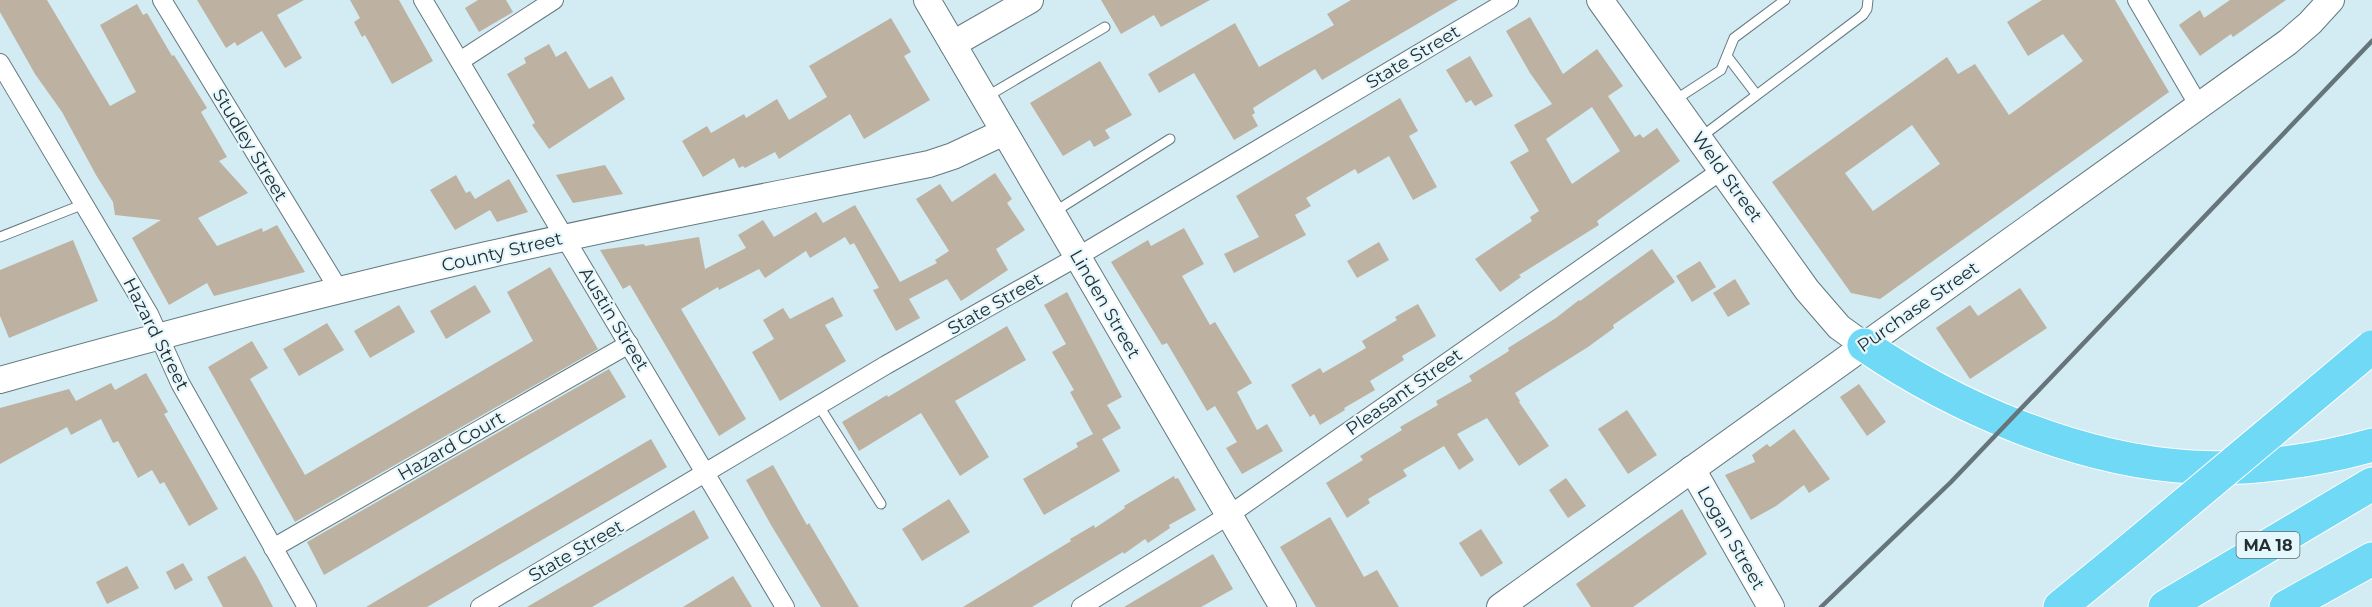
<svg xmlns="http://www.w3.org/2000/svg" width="2372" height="607" viewBox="0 0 2372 607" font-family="Montserrat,sans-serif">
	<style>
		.building { fill: #bdb2a1; fill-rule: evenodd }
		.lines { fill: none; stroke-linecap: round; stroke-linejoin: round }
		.lane-casing { stroke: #63797f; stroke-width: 11 }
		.street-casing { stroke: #63797f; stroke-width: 20 }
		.secondary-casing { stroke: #63797f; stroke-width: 28 }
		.highway-casing { stroke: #fff; stroke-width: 35 }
		.lane { stroke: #fff; stroke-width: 9 }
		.street { stroke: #fff; stroke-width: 18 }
		.secondary { stroke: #fff; stroke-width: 26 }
		.highway { stroke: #70d9f5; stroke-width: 33 }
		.rail { stroke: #667579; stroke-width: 4.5 }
		.highway-bridge-casing { stroke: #fff; stroke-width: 35; stroke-linecap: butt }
		.highway-bridge { stroke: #70d9f5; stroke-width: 33 }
		.labels { text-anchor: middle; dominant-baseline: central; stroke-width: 4.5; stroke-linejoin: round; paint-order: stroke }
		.shield { fill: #e4f7fd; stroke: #5e6a6e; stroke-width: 1.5 }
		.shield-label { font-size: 16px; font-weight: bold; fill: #252e31 }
		.street-label { font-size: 18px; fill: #252e31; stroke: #e4f7fd }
	</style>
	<rect width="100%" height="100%" fill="#d3ebf2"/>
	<g class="building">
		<polygon points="0,0 47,0 110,106 136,92 100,25 137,4 143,15 147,13 172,56 174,55 207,108 201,112 227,157 219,161 248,193 198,218 217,246 262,228 263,232 277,225 305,272 214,296 207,283 169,305 132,238 161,220 115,215 113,202 96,175 62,112 35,74 0,12"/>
		<polygon points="197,0 304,0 277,15 302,58 285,68 262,31 237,46 235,42 226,48"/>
		<polygon points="350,0 399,0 433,61 392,84 365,35 362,37 354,22 360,18"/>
		<polygon points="478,0 506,0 513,12 479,32 465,8"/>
		<polygon points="1101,0 1210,0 1161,27 1154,15 1121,34"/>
		<polygon points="1351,0 1458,0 1322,80 1315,69 1253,108 1255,113 1252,115 1258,126 1234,140 1194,73 1159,93 1148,74 1235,23 1259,67 1334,25 1327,14"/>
		<path d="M 2042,0 L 2115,0 L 2169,92 L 1880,299 L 1851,293 L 1772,182 L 1947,57 L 1958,74 L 1975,64 L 2009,115 L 2083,61 L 2063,34 L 2028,56 L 2007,22 ZM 1912,125 L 1940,164 L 1873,211 L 1845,173 Z"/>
		<polygon points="2230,0 2286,0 2233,37 2231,34 2200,56 2179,25 2200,10 2204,18"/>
		<path d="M 1530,17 L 1563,74 L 1597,49 L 1623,86 L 1608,96 L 1635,137 L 1640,134 L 1643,138 L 1657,128 L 1680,161 L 1597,221 L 1599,225 L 1519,275 L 1521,277 L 1500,292 L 1475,259 L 1532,221 L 1530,217 L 1539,211 L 1510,162 L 1529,151 L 1514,125 L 1552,104 L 1530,73 L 1506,31 ZM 1592,107 L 1620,151 L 1572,184 L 1546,139 Z"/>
		<polygon points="891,18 911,52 904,56 930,100 864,139 850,114 779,159 775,152 745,168 743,166 739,168 734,158 703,177 682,141 707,126 711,133 744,114 746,118 777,99 789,120 827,97 809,66"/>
		<polygon points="549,44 556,57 566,51 589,89 612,76 625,99 549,149 532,125 535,123 507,74 526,63 524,58"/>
		<polygon points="1470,56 1493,96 1475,106 1471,100 1466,103 1446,70"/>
		<polygon points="1100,61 1132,115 1105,130 1110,138 1094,147 1090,140 1063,156 1030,103"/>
		<polygon points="1400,98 1418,131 1409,136 1437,187 1413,200 1389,156 1358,174 1355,169 1306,198 1311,206 1295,215 1306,235 1234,273 1224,254 1259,237 1236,196"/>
		<polygon points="605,165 623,194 573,203 556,175"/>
		<polygon points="995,173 1012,199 1007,203 1025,230 996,249 1008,270 961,301 947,279 909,299 920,318 896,331 873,290 879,288 854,243 850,245 845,237 810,258 806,251 765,278 759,269 719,290 718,287 681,309 746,419 719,436 630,285 623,289 600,250 644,244 645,246 699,237 705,269 746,248 738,235 763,220 774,237 816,212 823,223 855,205 900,282 937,263 935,260 949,251 916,199 940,184 952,202"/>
		<polygon points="456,175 466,193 470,191 475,199 509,179 528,212 497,222 490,210 455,230 430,190"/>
		<polygon points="1184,228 1204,264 1182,276 1210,325 1215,322 1252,383 1237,392 1257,430 1267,424 1283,451 1242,474 1226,448 1237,442 1215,406 1207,411 1167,343 1162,345 1111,262 1148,240 1151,246"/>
		<polygon points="73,240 98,301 9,338 0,316 0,270"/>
		<polygon points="1379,242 1389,260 1357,278 1347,261"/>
		<polygon points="1652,249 1675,282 1613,325 1614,328 1588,347 1515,393 1520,401 1519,402 1549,446 1519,466 1487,418 1457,434 1474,460 1459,470 1444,446 1403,470 1407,476 1368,499 1370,503 1347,518 1326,483 1363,460 1360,456 1402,430 1400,427 1438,405 1436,401 1472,381 1469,376 1509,351 1508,348 1556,318 1579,300 1580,301"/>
		<polygon points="1700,261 1716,287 1692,302 1676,276"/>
		<polygon points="550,267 598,349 295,522 208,367 252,341 268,368 250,379 305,475 533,341 507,292"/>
		<polygon points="1735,279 1750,304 1728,317 1713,293"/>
		<polygon points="475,285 491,312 446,339 430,311"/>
		<polygon points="2020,288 2047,328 1970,379 1936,328 1970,305 1978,316"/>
		<polygon points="1067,292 1122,397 1107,405 1121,428 1102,439 1120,471 1044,515 1023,479 1078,447 1076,443 1093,434 1070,392 1074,390 1052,352 1066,344 1044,305"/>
		<polygon points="833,297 843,316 825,325 846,361 780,401 752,352 774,339 763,320 783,308 790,319"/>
		<polygon points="1418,304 1436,336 1402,356 1404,360 1370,381 1375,390 1344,408 1345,410 1320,425 1314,414 1310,417 1291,385 1320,368 1323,373 1366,348 1362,341 1397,320 1395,317"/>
		<polygon points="399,305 415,332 370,358 354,331"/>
		<polygon points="327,323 344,350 299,376 283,349"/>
		<polygon points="1007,326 1026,360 955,401 989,457 960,476 921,413 859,451 842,422 887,395 888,397"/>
		<polygon points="609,369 626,397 324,575 307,542"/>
		<polygon points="146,373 168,412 164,414 218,509 189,526 164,482 160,484 152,470 138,478 118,441 113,443 101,419 71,435 67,427 0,464 0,408 69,389 76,401 111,383 115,390"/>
		<polygon points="1859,384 1886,422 1867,436 1840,397"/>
		<polygon points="1627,410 1657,455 1628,474 1598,429"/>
		<polygon points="1794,429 1830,479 1809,493 1804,485 1776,506 1751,520 1725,475 1755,462 1752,455 1767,444 1770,447"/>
		<polygon points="651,439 667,467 427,607 366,607"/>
		<polygon points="773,465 807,525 809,523 859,607 821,607 771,525 746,480"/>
		<polygon points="1174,476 1175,479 1178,478 1196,510 1169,525 1170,528 1148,543 1145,539 1124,554 1123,552 1032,607 963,607 1071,541 1070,539 1094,525 1095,528 1125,508 1124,506"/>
		<polygon points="1566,478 1586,506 1568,518 1549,490"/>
		<polygon points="949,499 970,532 922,561 902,529"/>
		<polygon points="1682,509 1707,554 1633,607 1591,607 1576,584"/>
		<polygon points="694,510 709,538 592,607 527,607"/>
		<polygon points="1330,517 1364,577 1377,570 1399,607 1316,607 1280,547"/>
		<polygon points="1481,529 1503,563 1481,577 1459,543"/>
		<polygon points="1213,554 1233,589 1201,607 1124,607"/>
		<polygon points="245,556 258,578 273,607 223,607 207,577"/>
		<polygon points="183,563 193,580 175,590 166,572"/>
		<polygon points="127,566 139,588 107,604 96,582"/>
		<polygon points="733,576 752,607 683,607"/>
	</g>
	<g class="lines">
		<defs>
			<g id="lane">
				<polyline points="1727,56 1756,94"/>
				<polyline points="986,97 1105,27"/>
				<polyline points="1675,100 1721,70 1734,38 1785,0"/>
				<polyline points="1701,137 1863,15 1867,9 1868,0"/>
				<polyline points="1054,212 1170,139"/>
				<polyline points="0,237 84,204"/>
				<polyline points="819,406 881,504"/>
			</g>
			<g id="street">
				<polyline points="162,0 339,290"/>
				<polyline points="423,0 785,607"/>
				<polyline points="2137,0 2199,106"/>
				<polyline points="460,61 554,0"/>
				<polyline points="0,63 149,314 180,383 307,607"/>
				<polyline points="273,548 629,344"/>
				<polyline points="480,607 886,365 1077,257 1509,0"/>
				<polyline points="1081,607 1229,515 1722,170"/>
			</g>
			<g id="secondary">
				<polyline points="927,0 1283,607"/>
				<polyline points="1600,0 1807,290 1839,327 1864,345"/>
				<polyline points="953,44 1030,0"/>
				<path d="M 0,380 C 161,335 324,292 487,255 C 634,221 782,194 929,164 L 953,156 L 1004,132"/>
				<polyline points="1692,469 1771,607"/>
				<polyline points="1500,607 2288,42 2310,23 2331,0"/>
			</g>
			<g id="highway">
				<path d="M 1864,345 C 1956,408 2080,461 2192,467 C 2246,471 2320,460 2372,445"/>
				<polyline points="2060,607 2137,544"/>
				<polyline points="2165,607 2372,484"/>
				<polyline points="2286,607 2372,559"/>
			</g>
		</defs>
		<use href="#lane" class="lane-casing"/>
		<use href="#street" class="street-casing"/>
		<use href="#secondary" class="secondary-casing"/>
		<use href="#highway" class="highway-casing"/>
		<use href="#lane" class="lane"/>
		<use href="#street" class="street"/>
		<use href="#secondary" class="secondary"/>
		<use href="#highway" class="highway"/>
		<polyline class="rail" points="1821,607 1951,482 2372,41"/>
		<defs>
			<polyline id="highway-bridge" points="2137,544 2372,347"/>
		</defs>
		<use href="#highway-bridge" class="highway-bridge-casing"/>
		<use href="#highway-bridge" class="highway-bridge"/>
	</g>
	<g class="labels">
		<rect class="shield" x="2236.5" y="532" width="63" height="26" rx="4.5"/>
		<g class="shield-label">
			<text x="2268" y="545">MA 18</text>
		</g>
		<g class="street-label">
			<text transform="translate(1413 57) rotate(-31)">State Street</text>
			<text transform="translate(250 145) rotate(59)">Studley Street</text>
			<text transform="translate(1727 177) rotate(54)">Weld Street</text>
			<text transform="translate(502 252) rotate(-13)">County Street</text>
			<text transform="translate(995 304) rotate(-30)">State Street</text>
			<text transform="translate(1105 304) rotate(60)">Linden Street</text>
			<text transform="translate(1918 307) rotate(-35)">Purchase Street</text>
			<text transform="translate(614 319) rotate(59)">Austin Street</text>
			<text transform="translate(156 334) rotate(63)">Hazard Street</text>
			<text transform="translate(1404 392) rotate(-35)">Pleasant Street</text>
			<text transform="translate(451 446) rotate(-30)">Hazard Court</text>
			<text transform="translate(1731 538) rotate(60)">Logan Street</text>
			<text transform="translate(576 551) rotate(-30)">State Street</text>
		</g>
	</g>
</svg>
